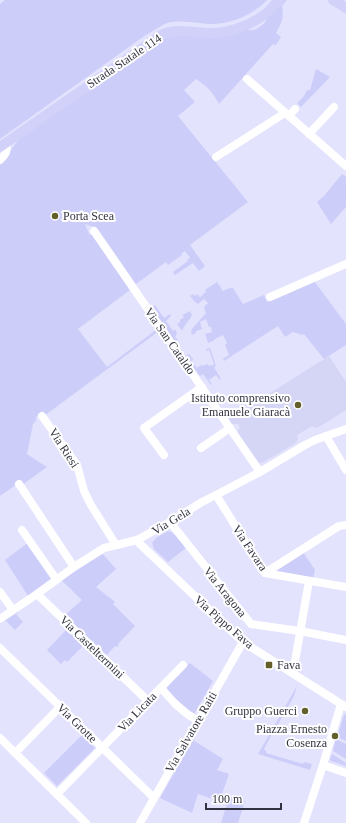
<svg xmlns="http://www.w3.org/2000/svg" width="346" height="823" viewBox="0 0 346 823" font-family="Georgia,serif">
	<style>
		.built { fill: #d5d6f5 }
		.green { fill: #cdcdfa }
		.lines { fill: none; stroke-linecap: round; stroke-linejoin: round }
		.minor { stroke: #fff; stroke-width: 8 }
		.major { stroke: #d2d1fa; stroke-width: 10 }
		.poi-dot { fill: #635f2b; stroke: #fff; stroke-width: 1.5 }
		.labels { text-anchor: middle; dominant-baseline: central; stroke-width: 4; stroke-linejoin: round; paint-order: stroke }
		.street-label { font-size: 12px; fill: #323340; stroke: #fff }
		.poi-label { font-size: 12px; fill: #323340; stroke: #fff; text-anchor: end }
	</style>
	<rect width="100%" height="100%" fill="#e3e3fe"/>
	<polygon class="built" points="329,356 346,382 346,410 319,427 315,428 312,426 297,435 298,439 296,443 264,462 259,463 238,433 238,430 240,428 238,424 232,424 229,419"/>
	<g class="green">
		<path d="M 5,0 L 267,0 C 254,14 233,23 214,24 C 199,24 183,19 167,23 C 160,26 150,33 143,37 L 0,139 L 0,4 Z"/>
		<path d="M 283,0 L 287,0 L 282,6 C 284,17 282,23 276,33 L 281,37 L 276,45 L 273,44 L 219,104 C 212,91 208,87 196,79 L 184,90 L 195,102 L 178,116 L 248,202 L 190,245 L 205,266 L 199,271 L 193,263 L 175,275 L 173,272 L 188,261 L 187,260 L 190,258 L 185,251 L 181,254 L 182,255 L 168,265 L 166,262 L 136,284 L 97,228 L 85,224 C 86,227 88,232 90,235 L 92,235 L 130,290 L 78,329 L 107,367 L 157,329 L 159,331 L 44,416 L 42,413 L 36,417 L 36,421 L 33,424 L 27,454 L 47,467 L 22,485 L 20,482 L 0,496 L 0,162 L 6,157 L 21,136 L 164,37 L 247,29 C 253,33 262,26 266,21 L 266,17 Z"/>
		<polygon points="316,69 330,77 301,107 297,103 304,96 307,90 310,90"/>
		<polygon points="342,174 346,177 346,207 331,224 317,202 324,196"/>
		<polygon points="314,281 346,324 346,345 324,359 304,334 302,335 293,332 285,337 278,326 224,361 223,359 229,355 225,345 227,343 223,335 215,339 215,340 208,343 205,334 212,332 211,327 209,327 206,319 200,322 202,329 196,331 196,333 192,335 191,331 192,329 206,313 204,307 208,303 204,299 198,304 195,302 190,296 193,294 195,296 197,294 200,297 203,295 203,294 206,292 205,290 217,282 223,291 230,288 233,288 243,304 264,295 267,302"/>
		<polygon points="155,305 164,318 170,314 171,316 166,321 173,331 175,329 177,333 175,338 178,339 175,342 152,308"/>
		<path d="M 190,311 L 192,315 C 190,320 184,325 182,331 L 177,324 L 180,322 L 180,320 L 184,317 L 182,315 Z"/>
		<polygon points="210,348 216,366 214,367 221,379 220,380 216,375 209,380 212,384 211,385 203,374 200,376 185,356 189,354 193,359 192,361 197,368 201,365 202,366 208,364 209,366 211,365 212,366 214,364 209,350 206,351 206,349"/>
		<path d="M 168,531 C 176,533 181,542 186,548 L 168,562 L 154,549 L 152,543 L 156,538 Z"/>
		<polygon points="29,542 53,578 28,596 5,560"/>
		<polygon points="101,552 116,569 96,587 115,602 113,604 135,626 118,644 119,645 117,647 115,646 106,656 65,615 82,600 60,579"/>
		<polygon points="303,552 315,570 313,579 275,573 276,570"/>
		<polygon points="16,611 18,613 16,614 23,622 15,630 5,620 0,624 0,621"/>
		<polygon points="66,630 78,641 78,642 83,646 67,662 65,660 61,664 47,650"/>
		<polygon points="190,663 213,681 194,714 188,712 181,708 166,687"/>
		<polygon points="297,686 294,696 276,728 274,726"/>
		<polygon points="345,714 346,714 346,741 337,737 344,715"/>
		<polygon points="272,730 274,730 264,749 266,751 266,753 303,764 304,762 312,764 310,770 258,754"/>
		<polygon points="82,735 95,748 57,786 44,773"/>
		<polygon points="336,739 346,744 346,759 333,751"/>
		<polygon points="193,740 223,759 217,770 229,774 222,794 245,801 238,823 221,823 227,804 198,794 192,813 160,798"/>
		<polygon points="332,754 346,763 346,766 331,761 330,759"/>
	</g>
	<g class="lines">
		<g class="minor">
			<polyline points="247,79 346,166"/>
			<polyline points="289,116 295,109"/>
			<polyline points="309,134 334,107"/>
			<polyline points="216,157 285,113"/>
			<path d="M 0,160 C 6,154 8,151 6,143"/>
			<polyline points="94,231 260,472"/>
			<polyline points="270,297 346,264"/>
			<polyline points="42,416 77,465 84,491 91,505 116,545"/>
			<polyline points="326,436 346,470"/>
			<polyline points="201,448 230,428"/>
			<polyline points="164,455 144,428 202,387"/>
			<polyline points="19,484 74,567"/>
			<polyline points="216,495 265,573 346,587"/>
			<polyline points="170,522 251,624 300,631 346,640"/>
			<polyline points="22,530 56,579"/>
			<polyline points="137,540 140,544 243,642 346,707"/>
			<polyline points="265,573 339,526 346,525"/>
			<polyline points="0,592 13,610"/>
			<polyline points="37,594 148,701"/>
			<polyline points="0,619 37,594 74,567 104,548 137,540 170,522 202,502 216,495 260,472 305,445 315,440 346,429"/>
			<polyline points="0,648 154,798"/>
			<polyline points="293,673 309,581"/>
			<path d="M 161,688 C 173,702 181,711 198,721"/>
			<polyline points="0,738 86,823"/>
			<polyline points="15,753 60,707"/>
			<polyline points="323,765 346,773"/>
			<polyline points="57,794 183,665"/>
			<polyline points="140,823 243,642"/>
			<polyline points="304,823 323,765 341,704"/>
		</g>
		<g class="major">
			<polyline points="333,0 346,8"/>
			<path d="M 0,147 L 161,35 C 176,28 190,32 206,33 C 226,34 248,27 264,15 C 270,11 274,5 279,0"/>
		</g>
	</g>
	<g class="poi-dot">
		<circle cx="55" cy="216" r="4"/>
		<circle cx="298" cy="405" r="4"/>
		<rect x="265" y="661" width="8" height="8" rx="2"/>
		<circle cx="305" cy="711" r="4"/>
		<circle cx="335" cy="736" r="4"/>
	</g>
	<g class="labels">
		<g class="street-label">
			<text transform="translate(124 61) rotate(-34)">Strada Statale 114</text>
			<text transform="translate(170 341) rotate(55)">Via San Cataldo</text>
			<text transform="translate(64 448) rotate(57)">Via Riesi</text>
			<text transform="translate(171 521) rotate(-31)">Via Gela</text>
			<text transform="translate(250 548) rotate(56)">Via Favara</text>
			<text transform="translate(225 592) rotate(51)">Via Aragona</text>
			<text transform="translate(224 622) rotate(41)">Via Pippo Fava</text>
			<text transform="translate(92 647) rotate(44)">Via Casteltermini</text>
			<text transform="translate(137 712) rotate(-46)">Via Licata</text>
			<text transform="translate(77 723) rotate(44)">Via Grotte</text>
			<text transform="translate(191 732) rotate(-60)">Via Salvatore Raiti</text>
		</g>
		<g class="poi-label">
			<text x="63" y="216" text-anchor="start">Porta Scea</text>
			<text x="290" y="398">Istituto comprensivo<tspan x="290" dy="14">Emanuele Giaracà</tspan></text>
			<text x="277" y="665" text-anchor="start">Fava</text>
			<text x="297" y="711">Gruppo Guerci</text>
			<text x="327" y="729">Piazza Ernesto<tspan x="327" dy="14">Cosenza</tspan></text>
		</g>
	</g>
	<path d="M206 803v6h75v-6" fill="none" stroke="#323340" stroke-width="2"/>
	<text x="212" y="803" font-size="12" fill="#323340" stroke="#ffffff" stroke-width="3" paint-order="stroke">100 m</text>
</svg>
